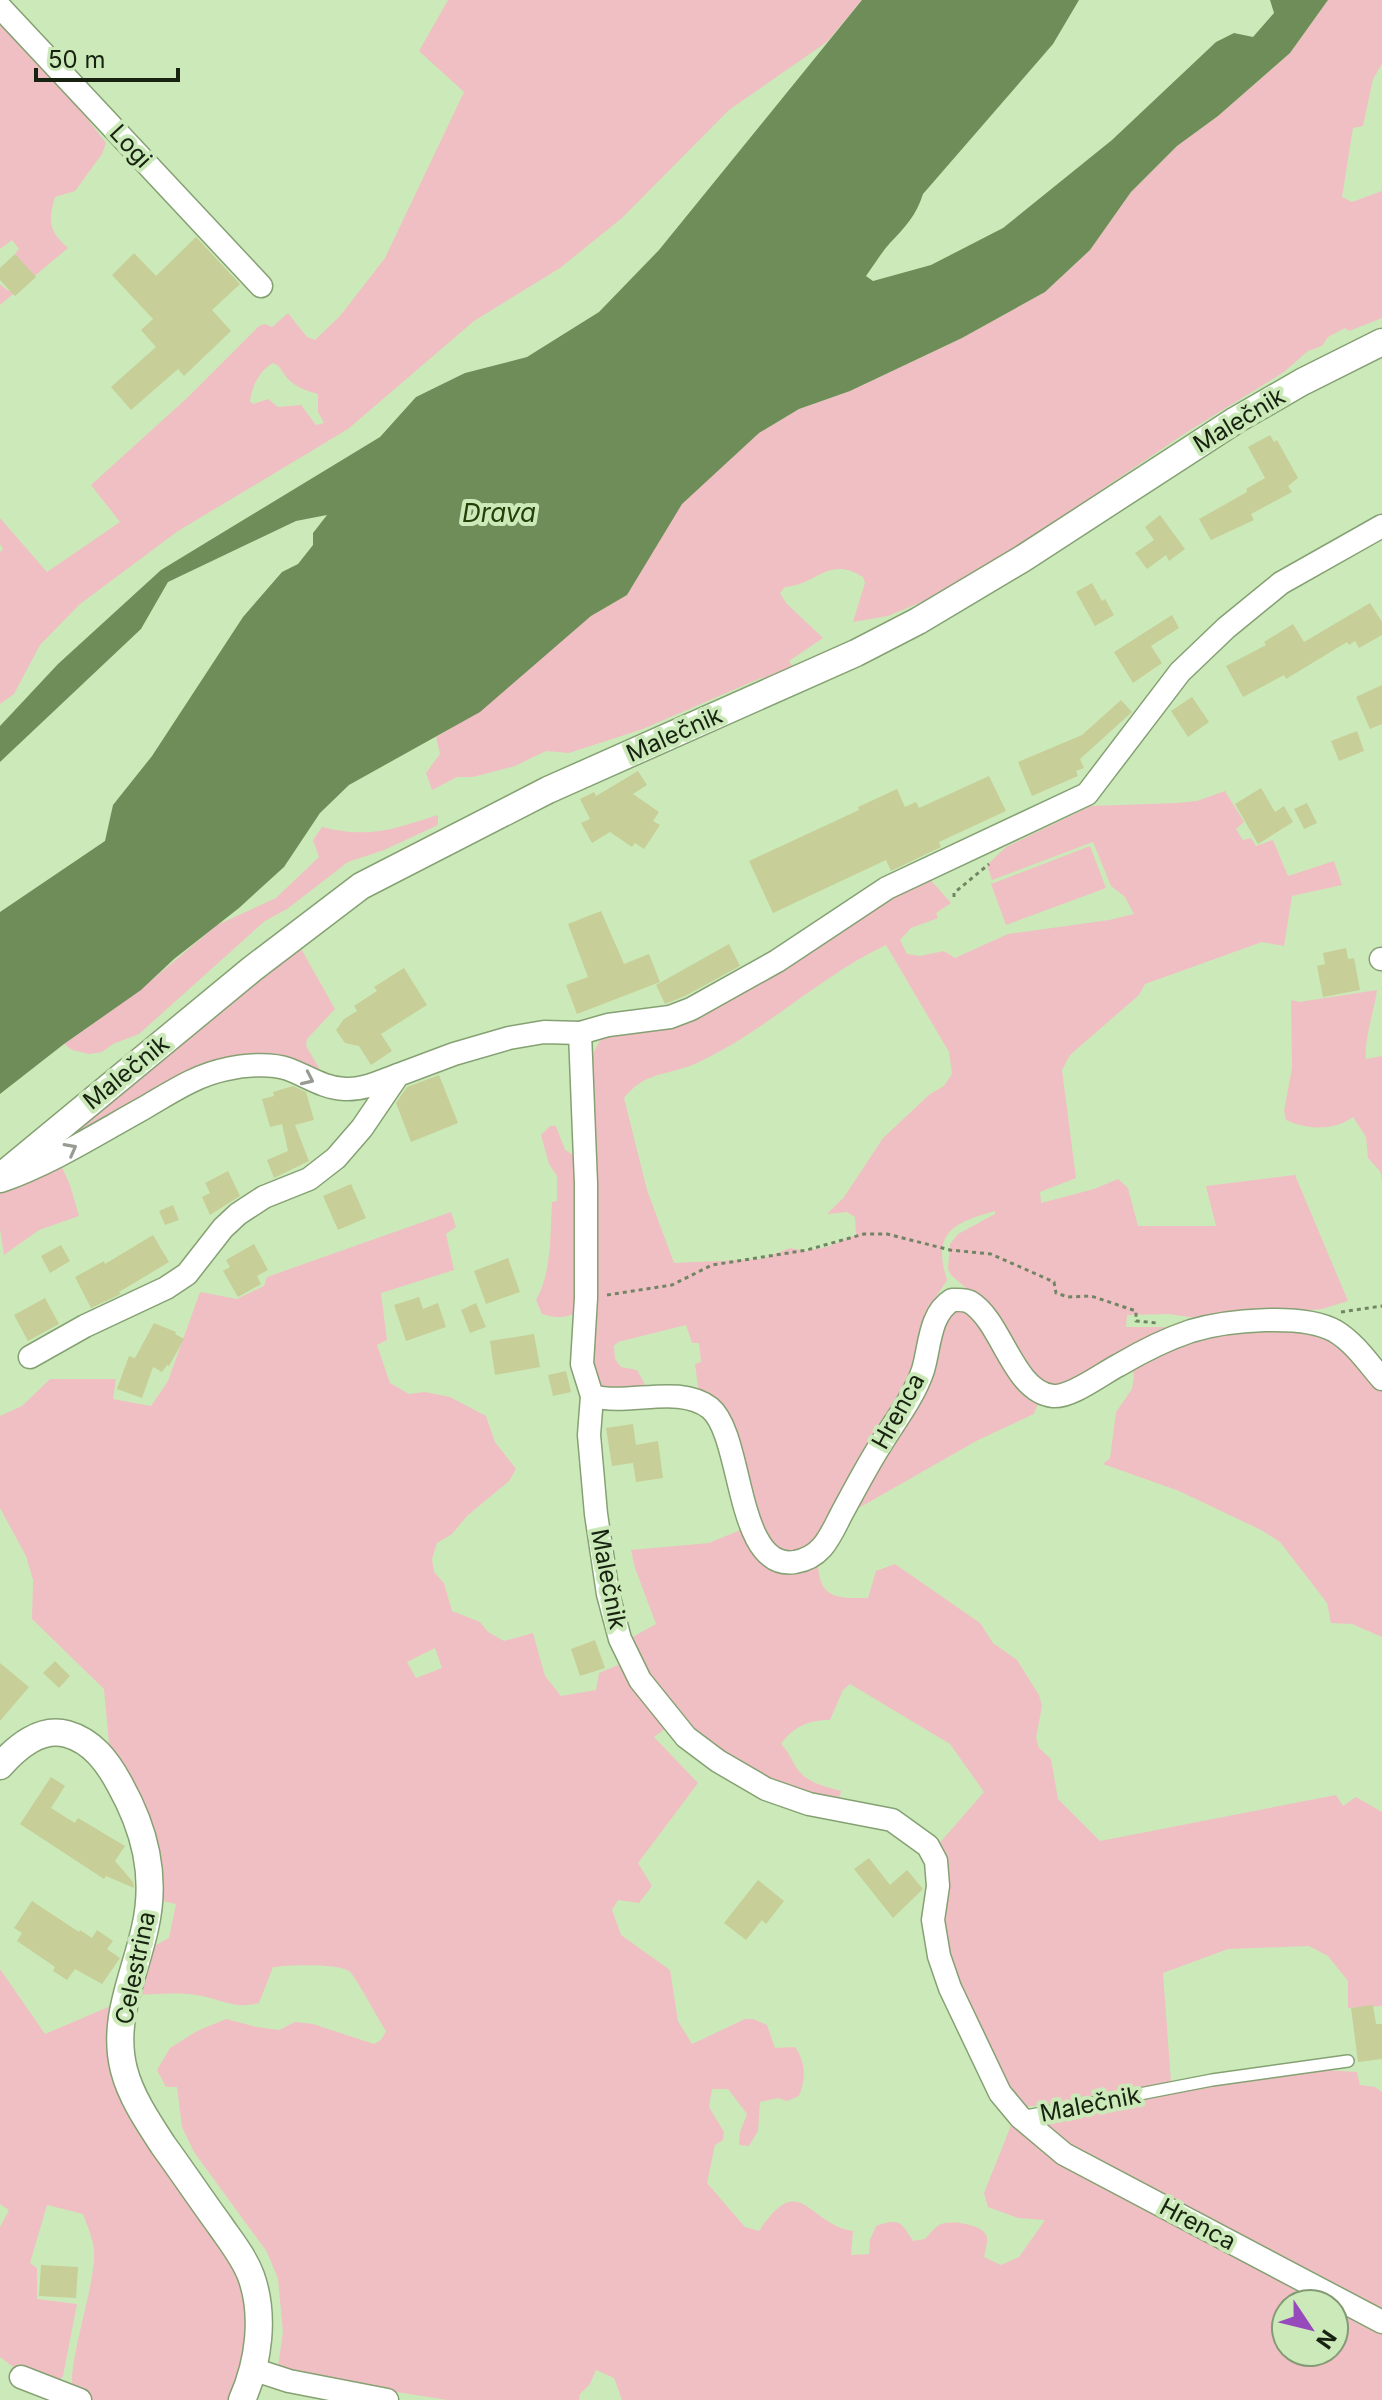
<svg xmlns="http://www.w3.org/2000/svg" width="1382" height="2400" viewBox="0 0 1382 2400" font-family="Inter,sans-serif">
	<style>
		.green { fill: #f0bfc3; fill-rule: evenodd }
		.water { fill: #6e8d59 }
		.building { fill: #c7ce98 }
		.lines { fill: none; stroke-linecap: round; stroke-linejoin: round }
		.service-casing { stroke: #85a173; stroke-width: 14 }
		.minor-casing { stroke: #85a173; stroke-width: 25 }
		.tertiary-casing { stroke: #85a173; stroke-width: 29 }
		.path { stroke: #718564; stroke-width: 3; stroke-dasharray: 4 4; stroke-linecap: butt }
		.service { stroke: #fff; stroke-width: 11 }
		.minor { stroke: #fff; stroke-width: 22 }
		.tertiary { stroke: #fff; stroke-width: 26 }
		.oneway { stroke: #979c93 }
		.labels { text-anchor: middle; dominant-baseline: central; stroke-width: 8; stroke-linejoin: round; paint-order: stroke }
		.street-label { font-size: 24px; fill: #172210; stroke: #cceab9 }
		.water-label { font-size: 26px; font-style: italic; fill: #234107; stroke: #cceab9 }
	</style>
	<rect width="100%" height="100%" fill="#cceab9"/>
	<g class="green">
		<path d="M 0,0 L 47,39 L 71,67 L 59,82 L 106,143 L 102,154 L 75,191 L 55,197 C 48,221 48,230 68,248 L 0,305 L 0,284 L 8,291 L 29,274 L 15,254 L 19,249 L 12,240 L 0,249 Z"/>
		<path d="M 448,0 L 862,0 L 827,42 L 729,110 L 622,218 L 560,268 L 474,321 L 348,429 L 178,531 L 80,604 L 40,645 L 14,694 L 0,704 L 0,552 L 3,549 L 0,544 L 0,518 L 47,572 L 120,522 L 91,485 L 187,398 L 259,326 L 265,324 L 272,327 L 288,313 L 307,337 L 315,340 L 340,316 L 385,258 L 464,92 L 419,51 ZM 273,363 C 282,367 281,371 287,378 C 296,387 306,391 318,394 L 318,412 L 324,423 L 316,425 L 301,405 L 278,407 L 268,399 L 253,404 L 250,401 C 252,386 260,370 273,363 Z"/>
		<path d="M 1328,0 L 1382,0 L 1382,64 L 1373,79 L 1363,126 L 1353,128 L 1342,197 L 1352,202 L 1382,191 L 1382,318 L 1349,331 L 1345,328 L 1328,337 L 1322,346 L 1308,351 L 1284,372 L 1187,432 L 940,599 L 929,599 L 888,616 L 853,622 L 865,583 L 863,577 C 828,555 817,585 785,587 L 780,593 L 786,603 L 823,638 L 789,661 L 793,667 L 766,679 L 761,678 L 643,729 L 569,753 L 546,751 L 515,766 L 473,777 L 457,777 L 432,790 L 426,773 L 440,754 L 436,737 L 480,711 L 591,616 L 627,595 L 682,503 L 759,433 L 799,409 L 850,391 L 962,338 L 1045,292 L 1090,250 L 1131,192 L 1177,146 L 1218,116 L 1290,53 Z"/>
		<path d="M 1225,791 L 1244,822 L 1236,829 L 1243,840 L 1251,838 L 1256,846 L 1273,840 L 1288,876 L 1334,861 L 1342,885 L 1292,896 L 1284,946 L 1262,942 L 1145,984 L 1139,995 L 1070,1055 L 1062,1070 L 1076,1178 L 1040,1192 L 1041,1203 L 1094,1189 L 1118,1179 L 1128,1188 L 1138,1226 L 1216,1226 L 1206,1186 L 1295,1175 L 1348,1301 L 1322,1309 L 1209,1320 L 1169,1314 L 1127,1315 L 1126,1327 L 1171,1327 L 1065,1387 L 1038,1383 L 982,1302 L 951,1275 L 948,1269 L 950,1244 L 958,1234 L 995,1214 L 995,1211 C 952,1223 932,1233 947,1280 L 936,1297 L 929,1321 L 918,1370 L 814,1550 L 785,1554 L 767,1544 L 741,1470 L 694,1393 L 698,1387 L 695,1364 L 701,1362 L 699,1343 L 692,1343 L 686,1325 L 618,1342 L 614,1346 L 615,1359 L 621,1367 L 637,1370 L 647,1388 L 612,1393 L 593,1378 L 590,1059 L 603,1035 L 642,1030 L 831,932 L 927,876 L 951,903 L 936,913 L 938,918 L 911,928 L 900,940 L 907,954 L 920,956 L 944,951 L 955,958 L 1008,934 L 1109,920 L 1134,914 L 1125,897 L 1111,886 L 1093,842 L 992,880 L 987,865 L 1006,847 L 1091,806 L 1177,803 L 1197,801 ZM 886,945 L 949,1052 L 952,1074 L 944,1086 L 930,1094 L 883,1138 L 844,1197 L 827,1214 L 847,1212 L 855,1217 L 856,1235 L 827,1247 L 806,1251 L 790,1248 L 762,1259 L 674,1263 L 647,1190 L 624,1098 C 646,1070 670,1076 699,1062 C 766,1031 820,976 886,945 Z"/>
		<path d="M 438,815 L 438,825 L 384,850 L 348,862 L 287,909 L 265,921 L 139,1034 L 113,1044 L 102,1052 L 89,1054 L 72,1050 L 64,1044 L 140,990 L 217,925 L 276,898 L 319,857 L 313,840 L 322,827 C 370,839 393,829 438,815 Z"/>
		<polygon points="1090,846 1106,888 1006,925 991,884"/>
		<polygon points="299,945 335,1009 307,1039 306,1046 322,1073 252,1060 76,1138 67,1128"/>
		<path d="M 1377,990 C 1374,1012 1364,1039 1366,1059 L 1382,1056 L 1382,1180 L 1380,1171 L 1368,1158 L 1366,1137 L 1353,1117 C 1334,1131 1308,1130 1286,1120 L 1284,1111 L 1292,1068 L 1291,1000 L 1299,1002 Z"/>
		<path d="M 550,1126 L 556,1126 L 565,1150 L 577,1157 L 577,1312 C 565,1319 555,1318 542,1314 L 536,1300 C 552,1272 550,1234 552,1202 L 557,1201 L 557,1176 L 549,1164 L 541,1135 Z"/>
		<polygon points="59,1161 70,1185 79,1216 39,1230 4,1255 0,1229 0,1193"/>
		<path d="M 451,1212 L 456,1227 L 446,1234 L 454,1270 L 381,1293 L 387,1340 L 377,1345 L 390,1383 L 409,1394 L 425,1392 L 450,1397 L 486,1416 L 495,1442 L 516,1469 L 509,1481 L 467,1516 L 452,1534 L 437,1543 L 432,1559 L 434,1572 L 444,1583 L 452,1611 L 480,1622 L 488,1632 L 504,1641 L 533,1633 L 545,1676 L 561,1696 L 596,1690 L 599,1673 L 623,1663 L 669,1726 L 654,1737 L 698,1783 L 638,1863 L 652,1886 L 639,1903 L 618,1900 L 612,1910 L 621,1935 L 670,1970 L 678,2021 L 692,2044 L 745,2019 L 753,2019 L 767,2025 L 775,2048 L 795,2047 C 806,2063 806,2078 799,2096 L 787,2101 L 778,2098 L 760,2102 L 758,2131 L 749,2146 L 739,2145 L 740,2132 L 747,2114 L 728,2089 L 712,2089 L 709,2107 L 724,2132 L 723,2140 L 715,2145 L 707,2183 L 745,2227 L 759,2231 C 801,2168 807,2224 853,2231 L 851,2255 L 869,2254 L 870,2240 L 876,2226 C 899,2219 900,2220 913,2241 L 925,2239 C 929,2235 934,2228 939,2225 C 949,2219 984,2224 987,2237 C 988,2243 985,2251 984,2257 L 1001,2265 L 1019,2257 L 1045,2220 L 1018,2218 L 988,2207 L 984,2193 L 1014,2118 L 1329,2304 L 1286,2304 L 1286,2352 L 1334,2352 L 1334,2307 L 1382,2333 L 1382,2400 L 622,2400 L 614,2378 L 596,2370 L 590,2384 L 580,2394 L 579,2400 L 447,2400 L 277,2373 L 283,2332 L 278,2279 L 267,2252 L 194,2152 L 182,2127 L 177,2087 L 166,2087 L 157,2070 L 170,2048 L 197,2031 L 226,2019 L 257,2027 L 279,2030 L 295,2022 L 313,2024 L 374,2044 L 381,2040 L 386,2031 C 379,2021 355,1975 349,1971 C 336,1963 290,1965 273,1967 L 259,2003 C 235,2009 225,2001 202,1996 C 181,1992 159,1994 137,1995 L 152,1947 L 169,1938 L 176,1904 L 159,1900 L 161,1861 L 156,1841 L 126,1772 L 109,1744 L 104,1689 L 32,1619 L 33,1580 L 26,1556 L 0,1508 L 0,1416 L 22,1406 L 50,1379 L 116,1379 L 113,1399 L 151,1406 L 168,1381 L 200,1292 L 237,1299 L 264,1286 L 267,1277 ZM 435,1648 L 442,1668 L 416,1678 L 407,1662 Z"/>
		<polygon points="963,1306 1040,1398 1034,1414 978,1440 850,1513 940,1317"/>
		<polygon points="1280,1325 1325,1334 1382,1389 1382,1637 1352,1624 1331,1623 1327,1603 1280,1542 1261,1530 1179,1491 1103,1464 1110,1458 1116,1412 1132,1389 1134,1376 1130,1361 1187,1340"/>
		<path d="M 745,1528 L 760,1554 L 818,1563 C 819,1600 838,1598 868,1598 L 876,1571 L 895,1564 L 980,1623 L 993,1643 L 1017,1660 L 1039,1695 L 1042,1706 L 1036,1738 L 1039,1748 L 1051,1759 L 1058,1799 L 1100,1841 L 1336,1795 L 1343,1806 L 1356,1797 L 1382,1812 L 1382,2006 L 1348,2008 L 1348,1981 L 1328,1956 L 1309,1946 L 1228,1949 L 1163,1973 L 1171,2082 L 1065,2103 L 1023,2107 L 1018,2102 L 968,2013 L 941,1939 L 937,1846 L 984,1792 L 950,1744 L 850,1684 L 843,1690 L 830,1720 C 809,1720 794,1726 781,1744 C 791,1754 792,1763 799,1771 C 808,1783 827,1787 841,1791 L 839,1800 L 773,1786 L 693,1735 L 642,1667 L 629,1639 L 656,1624 L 635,1568 L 631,1550 L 709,1543 Z"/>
		<path d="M 0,1969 L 45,2034 L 113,2005 L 110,2049 L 243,2283 L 249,2331 L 238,2381 L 228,2400 L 91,2400 L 74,2392 C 64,2371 97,2283 94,2250 C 93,2239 87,2225 83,2214 L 47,2205 L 30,2263 L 37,2268 L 37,2299 L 77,2304 L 63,2376 L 59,2382 L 16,2369 L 0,2357 L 0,2227 L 9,2210 L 0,2204 Z"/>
		<polygon points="1309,2069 1357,2072 1360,2085 1375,2087 1382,2092 1382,2316 1091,2162 1038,2118 1104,2102"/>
	</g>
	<path class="water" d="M 862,0 L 1079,0 L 1053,44 L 923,194 C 916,216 905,227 890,243 C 881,253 874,265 866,276 L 873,281 L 931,265 L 1003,228 L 1112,140 L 1216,42 L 1234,33 L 1253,37 L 1274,13 L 1270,0 L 1328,0 L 1290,53 L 1218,116 L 1177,146 L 1131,192 L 1090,250 L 1045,292 L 962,338 L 850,391 L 799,409 L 759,433 L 682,504 L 627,595 L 591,616 L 480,712 L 349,785 L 320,813 L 284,867 L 239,908 L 174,959 L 141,990 L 64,1044 L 0,1094 L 0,912 L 105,841 L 113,805 L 152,756 L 243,617 L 282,572 L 298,564 L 313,545 L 313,533 L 327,515 L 296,521 L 168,582 L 141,629 L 0,762 L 0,726 L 58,664 L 161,570 L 380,437 L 416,397 L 465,373 L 527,357 L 599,312 L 659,250 Z"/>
	<g class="building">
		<polygon points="196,237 240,284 212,310 231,331 184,376 178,369 131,410 111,387 156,347 141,330 153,319 112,275 134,253 156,276"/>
		<polygon points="15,254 36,277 15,296 0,280 0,268"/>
		<polygon points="1270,435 1274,442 1277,440 1298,478 1288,486 1292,492 1251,514 1254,520 1211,540 1199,519 1247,492 1246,489 1265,478 1248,447"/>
		<polygon points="1160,515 1185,549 1169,561 1166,555 1147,569 1135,553 1154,540 1145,527"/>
		<polygon points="1092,583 1102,601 1105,599 1114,615 1095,626 1076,592"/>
		<polygon points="1370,603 1382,622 1382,635 1359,648 1355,641 1349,645 1347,642 1286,679 1284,675 1243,697 1226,666 1266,645 1264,642 1293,624 1304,642"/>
		<polygon points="1172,615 1179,628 1151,646 1162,663 1133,683 1114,652"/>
		<polygon points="1382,685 1382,724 1370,729 1356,697"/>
		<polygon points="1192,697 1209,722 1188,737 1171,711"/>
		<polygon points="1121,700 1132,712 1080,759 1084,768 1076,771 1078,776 1032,796 1018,762 1082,735"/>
		<polygon points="1357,731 1364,751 1339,761 1331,741"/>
		<polygon points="638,771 647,785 633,794 659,812 653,821 660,825 644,849 635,843 632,847 610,832 592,843 581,823 590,819 580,799 594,792 596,796"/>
		<polygon points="989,776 1006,811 939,842 941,847 891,871 886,860 773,913 749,861 859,810 858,807 897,789 905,807 916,802 919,808"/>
		<polygon points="1261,788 1275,812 1284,806 1293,822 1258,844 1235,804"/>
		<polygon points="1307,803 1317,823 1304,829 1294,809"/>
		<polygon points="601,911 624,964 649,954 660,982 577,1014 566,985 588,977 568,924"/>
		<polygon points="729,944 740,966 685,996 665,1004 656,985"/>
		<polygon points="1346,948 1348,959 1354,958 1360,990 1323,997 1317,966 1325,964 1323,953"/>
		<polygon points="404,968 427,1005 381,1034 392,1051 371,1065 359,1046 345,1043 336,1030 344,1019 357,1011 354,1006 377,991 374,987"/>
		<polygon points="439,1075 458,1123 411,1142 396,1103 407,1087"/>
		<polygon points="293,1086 306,1092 314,1120 295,1125 309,1161 274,1178 267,1160 288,1151 282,1124 270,1127 262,1099 274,1096 273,1092"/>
		<polygon points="228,1171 240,1196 210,1215 202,1197 210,1193 205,1183"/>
		<polygon points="351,1184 366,1218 338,1230 323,1196"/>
		<polygon points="173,1205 179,1220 165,1225 159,1211"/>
		<polygon points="153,1235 169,1262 119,1292 121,1294 91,1308 75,1277 104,1261 105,1264"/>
		<polygon points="254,1244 268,1270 257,1276 261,1284 238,1297 223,1271 230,1267 226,1260"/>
		<polygon points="61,1245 70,1261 50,1273 41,1256"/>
		<polygon points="508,1258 520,1292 486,1304 474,1271"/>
		<polygon points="419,1297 423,1309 438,1303 446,1327 406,1341 394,1305"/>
		<polygon points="45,1298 59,1324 28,1341 14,1315"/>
		<polygon points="476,1303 486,1327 470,1333 461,1310"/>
		<polygon points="154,1323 176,1332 175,1334 184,1339 169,1366 167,1365 162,1372 153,1367 142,1398 117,1389 129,1356 135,1358"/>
		<polygon points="534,1334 540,1367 495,1375 490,1341"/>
		<polygon points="566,1371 571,1392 553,1396 548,1375"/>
		<polygon points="633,1424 636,1445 658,1441 663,1478 636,1482 633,1463 612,1466 606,1428"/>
		<polygon points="595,1640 605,1668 580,1676 571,1649"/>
		<polygon points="55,1661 70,1676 59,1688 43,1673"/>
		<polygon points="0,1663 29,1687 0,1721"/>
		<polygon points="51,1777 65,1786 51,1808 75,1823 78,1818 125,1846 115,1861 133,1882 134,1888 106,1876 104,1879 20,1824"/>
		<polygon points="869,1858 890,1885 907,1870 923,1889 893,1918 854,1869"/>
		<polygon points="758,1880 784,1901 766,1924 762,1920 746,1940 724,1923"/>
		<polygon points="32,1901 79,1932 80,1930 92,1938 97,1930 113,1941 107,1949 120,1958 102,1984 75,1969 67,1980 53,1971 55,1967 17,1941 22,1933 14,1928"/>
		<polygon points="1373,2005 1376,2024 1382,2024 1382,2059 1358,2062 1351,2008"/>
		<polygon points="41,2265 78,2267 76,2298 39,2296"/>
	</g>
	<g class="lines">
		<defs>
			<polyline id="service" points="1021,2117 1212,2080 1348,2061"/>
			<g id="minor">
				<polyline points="0,7 261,286"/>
				<polyline points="1381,959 1382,959"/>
				<polyline points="580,1033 586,1184 586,1298 582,1364 592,1396 589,1435 596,1514 608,1594 620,1639 640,1680 686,1737 718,1761 766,1789 809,1804 892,1820 928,1846 936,1861 938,1886 933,1920 939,1956 950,1988 1000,2093 1020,2117 1064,2154 1382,2322"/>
				<path d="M 1,1181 C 52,1163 97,1134 144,1108 C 170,1093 196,1075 227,1069 C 244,1065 271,1063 288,1069 C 307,1076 323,1088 345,1089 C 364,1090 381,1081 398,1075"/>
				<polyline points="30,1357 85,1326 166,1288 187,1274 223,1228 238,1214 264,1197 309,1179 336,1158 362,1128 398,1075 454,1054 509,1038 544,1032 580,1033 608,1025 670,1017 691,1009 777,961 887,888 1087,794 1180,672 1226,628 1281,583 1382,526"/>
				<path d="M 592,1396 C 629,1406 679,1384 710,1408 C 744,1436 735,1571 795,1562 C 823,1557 830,1536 842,1513 C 855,1489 867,1466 881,1444 C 895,1421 914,1397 923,1370 C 930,1347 929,1314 952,1300 C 958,1300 964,1299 970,1302 C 1002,1321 1013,1392 1053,1396 C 1071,1398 1103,1373 1119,1365 C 1141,1352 1167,1339 1191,1331 C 1227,1320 1303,1313 1335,1331 C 1355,1343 1368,1363 1382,1379"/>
				<polyline points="252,2369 289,2381 387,2400"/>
				<polyline points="21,2377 80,2400"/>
			</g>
			<g id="tertiary">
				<polyline points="0,1177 252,969 361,886 548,790 856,653 918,621 1022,559 1236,420 1302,382 1382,342"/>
				<path d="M 0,1766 C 17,1747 40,1727 67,1734 C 92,1741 107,1761 119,1783 C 145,1829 157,1876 145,1928 C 135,1975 111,2020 124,2070 C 131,2097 148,2122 163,2145 C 182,2171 200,2198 219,2224 C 230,2240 244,2257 251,2276 C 265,2315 259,2362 242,2400"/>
			</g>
		</defs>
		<use href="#service" class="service-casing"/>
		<use href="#minor" class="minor-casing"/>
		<use href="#tertiary" class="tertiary-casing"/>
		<g class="path">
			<polyline points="954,897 954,893 989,864"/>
			<polyline points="607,1295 672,1285 712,1265 807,1250 864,1234 887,1234 950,1250 991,1254 1054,1282 1056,1293 1068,1297 1091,1296 1136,1311 1136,1321 1157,1323"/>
			<polyline points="1341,1312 1382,1306"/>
		</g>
		<use href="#service" class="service"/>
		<use href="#minor" class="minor"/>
		<use href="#tertiary" class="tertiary"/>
	</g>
	<defs><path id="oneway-chevron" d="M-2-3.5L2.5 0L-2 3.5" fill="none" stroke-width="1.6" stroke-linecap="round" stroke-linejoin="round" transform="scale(2)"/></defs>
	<g class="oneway">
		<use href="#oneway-chevron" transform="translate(308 1079) rotate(25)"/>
		<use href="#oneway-chevron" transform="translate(71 1149) rotate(-28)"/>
	</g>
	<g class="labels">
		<g class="street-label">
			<text transform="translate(131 146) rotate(47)">Logi</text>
			<text transform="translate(1239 420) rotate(-31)">Malečnik</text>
			<text transform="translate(674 734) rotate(-24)">Malečnik</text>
			<text transform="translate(126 1072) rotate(-39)">Malečnik</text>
			<text transform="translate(898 1411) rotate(-61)">Hrenca</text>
			<text transform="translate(609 1579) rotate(79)">Malečnik</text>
			<text transform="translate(135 1968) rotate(-78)">Celestrina</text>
			<text transform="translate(1090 2104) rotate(-11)">Malečnik</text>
			<text transform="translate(1198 2224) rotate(28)">Hrenca</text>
		</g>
		<g class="water-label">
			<text x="499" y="512">Drava</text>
		</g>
	</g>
	<g transform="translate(1310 2328) rotate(125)"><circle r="38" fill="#cceab9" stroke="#849a75" stroke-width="2"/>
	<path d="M0-6L14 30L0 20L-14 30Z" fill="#974abb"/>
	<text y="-12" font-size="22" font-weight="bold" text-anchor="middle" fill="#172210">N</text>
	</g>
	<path d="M36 68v12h142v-12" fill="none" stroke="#172210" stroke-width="4"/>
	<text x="48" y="68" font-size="24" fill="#172210" stroke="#cceab9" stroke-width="6" paint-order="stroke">50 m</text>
</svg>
